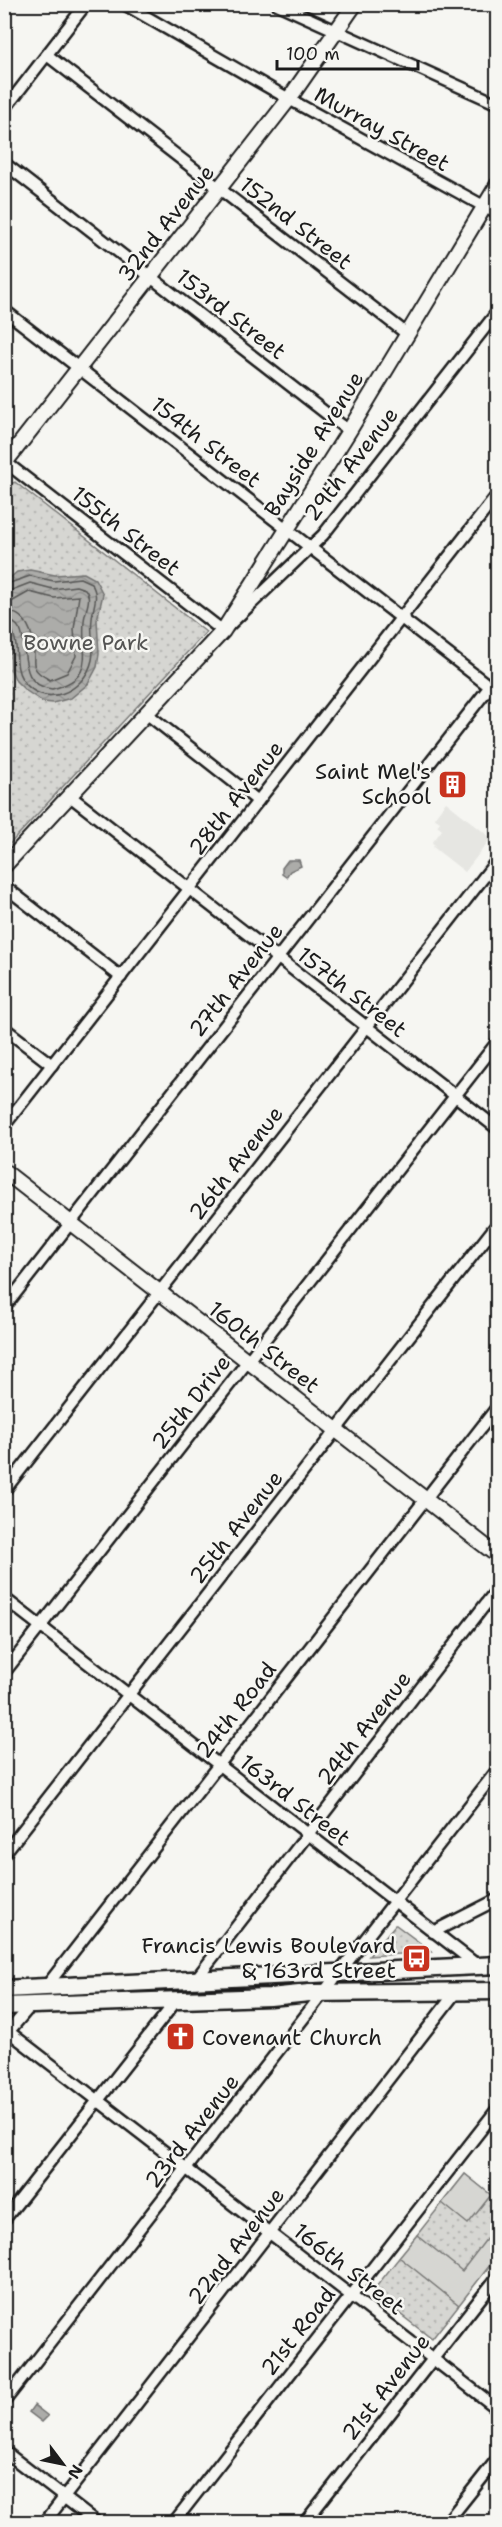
<svg xmlns="http://www.w3.org/2000/svg" width="502" height="2527" viewBox="0 0 502 2527" font-family="'Shantell Sans',sans-serif">
	<style>
		.built { fill: #e6e6e2 }
		.park { fill: url(#park-dots); stroke: #797977; stroke-width: 1.5 }
		.garden { fill: #d6d6d2; stroke: #797977; stroke-width: 1.5 }
		.water { fill: url(#water-waves); stroke: #727271; stroke-width: 1.5 }
		.lines { fill: none; stroke-linecap: round; stroke-linejoin: round }
		.shore { stroke: #565654; stroke-width: 1.5 }
		.minor-casing { stroke: #1c1c1c; stroke-width: 15 }
		.tertiary-casing { stroke: #1c1c1c; stroke-width: 18 }
		.primary-casing { stroke: #1c1c1c; stroke-width: 21 }
		.minor { stroke: #f6f6f2; stroke-width: 10 }
		.tertiary { stroke: #f6f6f2; stroke-width: 14 }
		.primary { stroke: #f6f6f2; stroke-width: 16 }
		.labels { text-anchor: middle; dominant-baseline: central; stroke-width: 5; stroke-linejoin: round; paint-order: stroke }
		.street-label { font-size: 22px; fill: #1c1c1c; stroke: #f6f6f2 }
		.park-label { font-size: 22px; fill: #545453; stroke: #f6f6f2 }
		.poi-label { font-size: 22px; fill: #1c1c1c; stroke: #f6f6f2; text-anchor: end }
	</style>
	<defs>
		<pattern id="park-dots" width="8" height="8" patternUnits="userSpaceOnUse" patternTransform="scale(1.5)"><rect width="8" height="8" fill="#d6d6d2"/><path d="M2 2h.1M6 6h.1" fill="none" stroke="#b7b7b4" stroke-width="1.8" stroke-linecap="round"/></pattern>
		<pattern id="water-waves" width="16" height="10" patternUnits="userSpaceOnUse" patternTransform="scale(1.5)"><rect width="16" height="10" fill="#acaca9"/><path d="M0 5q4-4 8 0t8 0" fill="none" stroke="#939391"/></pattern>
	</defs>
	<rect width="100%" height="100%" fill="#f6f6f2"/>
	<filter id="ink" filterUnits="userSpaceOnUse"><feTurbulence type="fractalNoise" baseFrequency=".0167" numOctaves="2"/><feDisplacementMap in="SourceGraphic" scale="12" xChannelSelector="R" yChannelSelector="G"/><feConvolveMatrix kernelMatrix="1 2 1 2 8 2 1 2 1" color-interpolation-filters="sRGB"/></filter>
	<g filter="url(#ink)">
		<polygon class="built" points="446,802 491,838 465,872 433,847 435,845 432,843 442,830 437,826 440,822 434,818"/>
		<g class="park">
			<polygon points="15,482 206,632 5,849 4,486"/>
			<polygon points="395,1925 396,1925 432,1952 369,1956"/>
			<polygon points="465,2174 497,2200 497,2256 432,2339 372,2292"/>
		</g>
		<g class="garden">
			<polygon points="465,2174 491,2195 468,2224 442,2203"/>
			<polygon points="497,2225 497,2256 459,2305 399,2257 417,2235 462,2271"/>
		</g>
		<g class="water">
			<polygon points="30,570 55,575 84,573 95,579 103,594 97,620 99,654 97,667 88,684 71,698 53,703 43,702 25,690 16,681 11,670 10,642 5,628 5,582 17,572"/>
			<polygon points="288,860 299,860 301,866 290,871 286,877 282,874 282,868"/>
			<polygon points="34,2405 48,2416 42,2422 29,2412"/>
		</g>
		<g class="lines">
			<g class="shore">
				<path d="M 4,585 L 30,576 L 54,581 L 80,578 L 91,583 C 100,597 93,604 92,619 C 90,632 95,647 92,660 C 85,692 43,711 22,679 C 13,665 20,646 12,630 L 4,628"/>
				<path d="M 4,593 L 30,583 L 53,589 L 76,586 L 85,589 C 93,599 85,609 84,621 C 81,654 97,678 52,689 C 6,684 41,622 4,620"/>
				<path d="M 4,602 L 13,601 L 29,592 L 54,598 L 79,596 L 74,629 L 76,656 L 67,673 L 50,680 C 45,677 38,674 35,668 C 33,663 34,659 34,654 C 34,634 27,612 4,611"/>
			</g>
			<defs>
				<g id="minor">
					<polyline points="124,4 289,99 498,214"/>
					<polyline points="277,4 498,104"/>
					<polyline points="47,55 407,334"/>
					<polyline points="4,110 86,4"/>
					<polyline points="4,163 349,431"/>
					<polyline points="4,310 498,693"/>
					<polyline points="4,461 223,631 323,535 498,311"/>
					<polyline points="146,713 258,801"/>
					<polyline points="70,796 498,1129"/>
					<polyline points="4,886 121,977"/>
					<polyline points="4,1028 52,1065"/>
					<polyline points="4,1126 498,494"/>
					<polyline points="4,1308 498,676"/>
					<polyline points="4,1491 498,859"/>
					<polyline points="4,1598 477,1965"/>
					<polyline points="4,1673 498,1041"/>
					<polyline points="4,1854 498,1223"/>
					<polyline points="433,1932 498,1899"/>
					<polyline points="196,1979 498,1588"/>
					<polyline points="45,1988 498,1406"/>
					<polyline points="4,2028 498,2409"/>
					<polyline points="4,2037 33,2003"/>
					<polyline points="4,2220 176,2001"/>
					<polyline points="4,2402 498,1769"/>
					<polyline points="4,2451 96,2522"/>
					<polyline points="45,2522 456,1992"/>
					<polyline points="174,2522 498,2108"/>
					<polyline points="305,2522 498,2276"/>
					<polyline points="447,2522 498,2458"/>
				</g>
				<g id="tertiary">
					<polyline points="4,464 289,99 355,4"/>
					<polyline points="4,866 223,631 349,431 498,184"/>
					<polyline points="4,1171 498,1556"/>
				</g>
				<g id="primary">
					<polyline points="4,1989 498,1965"/>
					<polyline points="4,2006 270,1997 309,1993 498,1991"/>
				</g>
			</defs>
			<use href="#minor" class="minor-casing"/>
			<use href="#tertiary" class="tertiary-casing"/>
			<use href="#primary" class="primary-casing"/>
			<use href="#minor" class="minor"/>
			<use href="#tertiary" class="tertiary"/>
			<use href="#primary" class="primary"/>
		</g>
	</g>
	<defs>
		<symbol id="building-square" viewBox="-11 -11 22 22"><rect x="-9" y="-9" width="18" height="18" rx="4" fill="#c8321e" stroke="#f6f6f2"/><path d="M-4-6H4V6H1V3H-1V6H-4ZM-2.5-4.3h1.7v1.8h-1.7ZM.8-4.3h1.7v1.8H.8ZM-2.5-1h1.7V.8h-1.7ZM.8-1h1.7V.8H.8Z" fill="#fff"/></symbol>
		<symbol id="bus-square" viewBox="-11 -11 22 22"><rect x="-9" y="-9" width="18" height="18" rx="4" fill="#c8321e" stroke="#f6f6f2"/><path d="M-5-6H5V4H4V6H2V4H-2V6H-4V4H-5ZM-3.5-4V0h7V-4ZM-3.5 1.2v1.5H-2V1.2ZM2 1.2v1.5H3.5V1.2Z" fill="#fff"/></symbol>
		<symbol id="church-square" viewBox="-11 -11 22 22"><rect x="-9" y="-9" width="18" height="18" rx="4" fill="#c8321e" stroke="#f6f6f2"/><path d="M-1.2-6h2.4v3.5h3.3v2.4h-3.3V6h-2.4V-.1h-3.3v-2.4h3.3Z" fill="#fff"/></symbol>
	</defs>
	<g fill-rule="evenodd">
		<use href="#building-square" x="436" y="768" width="33" height="33"/>
		<use href="#bus-square" x="400" y="1942" width="33" height="33"/>
		<use href="#church-square" x="164" y="2020" width="33" height="33"/>
	</g>
	<g class="labels">
		<g class="street-label">
			<text transform="translate(382 129) rotate(29)">Murray Street</text>
			<text transform="translate(166 223) rotate(-52)">32nd Avenue</text>
			<text transform="translate(296 223) rotate(38)">152nd Street</text>
			<text transform="translate(231 314) rotate(38)">153rd Street</text>
			<text transform="translate(206 442) rotate(38)">154th Street</text>
			<text transform="translate(314 444) rotate(-58)">Bayside Avenue</text>
			<text transform="translate(351 464) rotate(-52)">29th Avenue</text>
			<text transform="translate(126 531) rotate(38)">155th Street</text>
			<text transform="translate(236 798) rotate(-52)">28th Avenue</text>
			<text transform="translate(236 980) rotate(-52)">27th Avenue</text>
			<text transform="translate(352 992) rotate(38)">157th Street</text>
			<text transform="translate(236 1163) rotate(-52)">26th Avenue</text>
			<text transform="translate(264 1347) rotate(38)">160th Street</text>
			<text transform="translate(191 1402) rotate(-52)">25th Drive</text>
			<text transform="translate(236 1527) rotate(-52)">25th Avenue</text>
			<text transform="translate(236 1710) rotate(-52)">24th Road</text>
			<text transform="translate(364 1728) rotate(-52)">24th Avenue</text>
			<text transform="translate(295 1800) rotate(38)">163rd Street</text>
			<text transform="translate(192 2131) rotate(-52)">23rd Avenue</text>
			<text transform="translate(236 2246) rotate(-52)">22nd Avenue</text>
			<text transform="translate(349 2269) rotate(38)">166th Street</text>
			<text transform="translate(298 2331) rotate(-52)">21st Road</text>
			<text transform="translate(386 2387) rotate(-52)">21st Avenue</text>
		</g>
		<g class="park-label">
			<text x="86" y="642">Bowne Park</text>
		</g>
		<g class="poi-label">
			<text x="431" y="771">Saint Mel's<tspan x="431" dy="25">School</tspan></text>
			<text x="396" y="1945">Francis Lewis Boulevard<tspan x="396" dy="25">&amp; 163rd Street</tspan></text>
			<text x="202" y="2037" text-anchor="start">Covenant Church</text>
		</g>
	</g>
	<rect width="502" height="2527" fill="none" stroke="#f6f6f2" stroke-width="24"/>
	<rect x="12" y="12" width="478" height="2503" fill="none" stroke="#1c1c1c" stroke-width="2" filter="url(#ink)"/>
	<g transform="translate(63 2464) rotate(122)" stroke="#f6f6f2" stroke-width="4.5" paint-order="stroke">
	<path d="M0-4.5L10 22L0 15L-10 22Z" fill="#1c1c1c"/>
	<text y="-9" font-size="16" font-weight="bold" text-anchor="middle" fill="#1c1c1c">N</text>
	</g>
	<path d="M277 60v9h141v-9" fill="none" stroke="#1c1c1c" stroke-width="3"/>
	<text x="286" y="60" font-size="18" fill="#1c1c1c" stroke="#f6f6f2" stroke-width="4.5" paint-order="stroke">100 m</text>
</svg>
